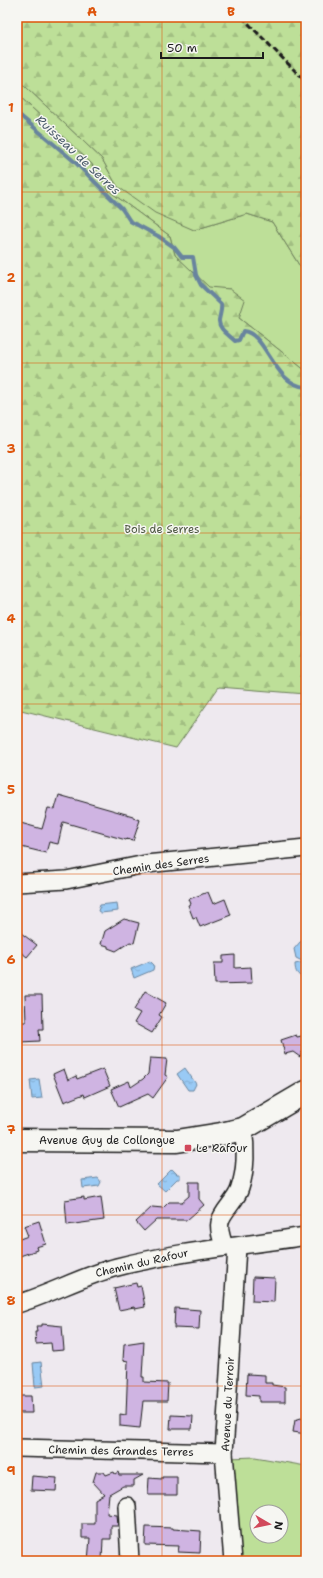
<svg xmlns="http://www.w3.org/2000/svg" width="323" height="1578" viewBox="0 0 323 1578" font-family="'Shantell Sans',sans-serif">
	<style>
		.grass { fill: #bddf98; stroke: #6c7e5a; fill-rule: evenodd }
		.forest { fill: url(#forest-firs); stroke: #6c7e5a }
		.water { fill: url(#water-ripples); stroke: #67849e }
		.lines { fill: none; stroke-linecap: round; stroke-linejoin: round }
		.stream { stroke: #67849e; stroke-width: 4 }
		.building { fill: #cfb4e2; stroke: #1c1c1c }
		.minor-casing { stroke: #1c1c1c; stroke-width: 20 }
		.major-casing { stroke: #1c1c1c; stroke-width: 25 }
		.minor { stroke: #f6f6f2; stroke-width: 17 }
		.major { stroke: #f6f6f2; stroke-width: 22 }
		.rail { stroke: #1c1c1c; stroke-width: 3; stroke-dasharray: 6 3; stroke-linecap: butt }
		.grid { fill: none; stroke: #de560d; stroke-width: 1; stroke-opacity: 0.55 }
		.poi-dot { fill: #d1495b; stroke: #f6f6f2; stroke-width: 1.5 }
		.labels { text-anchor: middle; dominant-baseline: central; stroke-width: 3; stroke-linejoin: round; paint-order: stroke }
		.park-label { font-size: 11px; fill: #4c5641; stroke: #f6f6f2 }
		.street-label { font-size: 11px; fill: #1c1c1c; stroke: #f6f6f2 }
		.poi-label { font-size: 11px; fill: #1c1c1c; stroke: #f6f6f2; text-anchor: start }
		.water-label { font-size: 12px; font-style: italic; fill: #485968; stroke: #f6f6f2 }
		.neatline { fill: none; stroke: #de560d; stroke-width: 1.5 }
		.grid-label { font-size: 13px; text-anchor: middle; font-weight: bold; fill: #de560d }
	</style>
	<defs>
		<pattern id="forest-firs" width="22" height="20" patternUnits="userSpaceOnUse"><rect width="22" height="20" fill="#bddf98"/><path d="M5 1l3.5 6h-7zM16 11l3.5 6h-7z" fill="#a2bf82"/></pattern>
		<pattern id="water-ripples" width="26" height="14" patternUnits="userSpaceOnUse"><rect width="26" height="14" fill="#99caf5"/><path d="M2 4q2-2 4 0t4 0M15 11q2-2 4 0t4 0" fill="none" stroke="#83add1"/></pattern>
	</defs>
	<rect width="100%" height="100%" fill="#eee9ef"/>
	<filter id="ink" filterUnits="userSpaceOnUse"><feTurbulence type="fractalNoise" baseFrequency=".025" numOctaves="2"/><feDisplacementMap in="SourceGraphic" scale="8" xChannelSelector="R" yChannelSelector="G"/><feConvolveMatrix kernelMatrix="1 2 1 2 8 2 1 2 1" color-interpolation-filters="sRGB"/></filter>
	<g filter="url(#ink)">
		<g class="grass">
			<polygon points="17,80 26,87 102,159 117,186 194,230 247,214 272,222 306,276 306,371 239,318 230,289 209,288 175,255 170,236 109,191 91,163 17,94"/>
			<path d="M 255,1457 L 306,1466 L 306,1561 L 241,1561 L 230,1458 ZM 257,1512 L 281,1512 L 281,1536 L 257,1536 Z"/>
		</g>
		<g class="forest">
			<polygon points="17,17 306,17 306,276 272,222 247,214 194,230 155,213 117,186 102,159 26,87 17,80"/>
			<polygon points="17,94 91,163 109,191 170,236 175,255 209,287 230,289 245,300 239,318 306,371 306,694 219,687 176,748 17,709"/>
		</g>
		<g class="water">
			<polygon points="117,903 118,911 101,913 98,911 100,905"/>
			<path d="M 306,939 L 306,976 C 298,978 295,972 295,964 L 304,962 L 296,958 L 294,949 L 300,942 Z"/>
			<polygon points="150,961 154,965 153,970 134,978 131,969"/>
			<polygon points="185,1068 196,1084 193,1090 188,1090 177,1074"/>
			<polygon points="39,1079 42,1098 32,1099 30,1080"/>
			<polygon points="172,1169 177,1174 180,1174 180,1179 177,1179 165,1191 157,1184"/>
			<polygon points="98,1178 101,1182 99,1186 83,1188 82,1180"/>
			<polygon points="41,1362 44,1386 35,1387 33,1363"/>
		</g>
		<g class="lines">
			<path class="stream" d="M 17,113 L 75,162 L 122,209 L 130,221 L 158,236 L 174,247 L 182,257 L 193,257 L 196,275 L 201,285 L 221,304 C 222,310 220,314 219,320 C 218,329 229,335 235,341 L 239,340 L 243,331 C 267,333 273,385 306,387"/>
		</g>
		<g class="building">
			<polygon points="59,795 133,816 133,818 140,820 133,841 127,839 126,840 63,822 58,844 49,842 46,853 17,846 17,822 42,829 48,808 55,809"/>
			<polygon points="208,892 213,904 225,899 231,915 200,927 196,917 193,918 188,905 191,904 189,899"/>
			<polygon points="124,919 139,923 134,943 130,942 116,951 108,948 108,946 101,944 105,931"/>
			<polygon points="17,930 37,945 27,957 17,949"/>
			<polygon points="235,955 235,968 251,967 252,983 215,984 214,963 223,963 223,956"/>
			<polygon points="145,991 166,1003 159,1015 162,1017 152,1033 134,1023 140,1013 134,1010"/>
			<polygon points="25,995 42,995 43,1029 39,1029 40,1041 20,1042 19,1022 26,1022"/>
			<polygon points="296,1035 297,1037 306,1035 306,1050 302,1052 300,1057 293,1052 285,1054 281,1040"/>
			<polygon points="150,1058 167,1059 165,1075 168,1077 153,1098 148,1094 119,1107 111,1089 129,1081 131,1087 143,1079 148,1074"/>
			<polygon points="64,1069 68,1080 76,1076 77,1079 103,1069 110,1086 85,1097 84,1094 64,1102 53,1074"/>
			<polygon points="189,1182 199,1182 199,1199 204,1205 187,1220 156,1220 144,1231 136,1222 152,1207 163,1208 169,1202 182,1202 189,1196"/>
			<polygon points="84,1197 84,1200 101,1197 104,1220 67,1225 65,1200"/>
			<polygon points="39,1221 46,1244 36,1247 37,1250 17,1257 17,1240 28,1236 24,1226"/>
			<polygon points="253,1277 275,1278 274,1302 252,1301"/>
			<polygon points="136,1283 137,1287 141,1286 145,1307 135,1309 134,1307 119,1310 114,1288"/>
			<polygon points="175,1308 200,1310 199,1329 174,1328"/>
			<polygon points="42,1324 62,1326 64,1350 52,1351 51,1343 36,1344 35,1332 37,1332 36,1326 42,1326"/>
			<polygon points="144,1341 142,1377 144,1377 144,1382 168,1383 167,1401 143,1401 140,1428 120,1426 120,1414 126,1415 128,1361 123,1360 124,1344"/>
			<polygon points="247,1374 265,1375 265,1383 272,1383 272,1385 285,1387 285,1402 259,1402 259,1396 246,1395"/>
			<polygon points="17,1396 31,1396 32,1413 17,1413"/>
			<polygon points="171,1415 193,1416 192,1429 170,1429"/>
			<polygon points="301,1418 306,1421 306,1434 293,1432 295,1420"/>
			<polygon points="96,1472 104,1472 106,1475 114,1472 115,1474 118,1472 119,1475 143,1475 134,1480 134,1486 123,1486 109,1494 107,1514 117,1515 118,1526 111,1526 111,1539 103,1539 102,1561 88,1561 90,1538 82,1538 82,1524 95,1524 95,1499 104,1494 93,1482"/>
			<polygon points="32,1476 57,1478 56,1491 31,1490"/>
			<polygon points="162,1477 177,1477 177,1495 148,1495 149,1478 162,1479"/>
			<polygon points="146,1527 173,1528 173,1529 201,1531 200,1553 178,1552 179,1546 145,1545"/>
		</g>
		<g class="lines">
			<defs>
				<g id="minor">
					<polyline points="17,883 66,880 146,864 306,848"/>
					<path d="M 224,1246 C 222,1239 218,1230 220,1222 C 222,1211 237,1200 240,1188 C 246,1170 246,1147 243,1129"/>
					<path d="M 17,1304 C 51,1294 82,1276 117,1267 C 179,1251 243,1246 306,1236"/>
					<polyline points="17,1448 224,1453"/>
					<polyline points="127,1506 130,1561"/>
					<polyline points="233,1561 224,1453 237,1247"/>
				</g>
				<polyline id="major" points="17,1140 177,1141 221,1134 243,1129 306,1092"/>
			</defs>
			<use href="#minor" class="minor-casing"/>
			<use href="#major" class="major-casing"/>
			<use href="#minor" class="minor"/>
			<use href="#major" class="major"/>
			<polyline class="rail" points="242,17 306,82"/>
		</g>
	</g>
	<path class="grid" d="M 162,17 L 162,1561M 17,192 L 306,192M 17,363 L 306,363M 17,533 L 306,533M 17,704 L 306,704M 17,874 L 306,874M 17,1045 L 306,1045M 17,1215 L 306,1215M 17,1386 L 306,1386"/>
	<rect class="poi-dot" x="184" y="1144" width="8" height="8" rx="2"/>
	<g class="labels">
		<g class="park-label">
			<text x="162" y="529">Bois de Serres</text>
		</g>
		<g class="street-label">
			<text transform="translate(161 865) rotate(-8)">Chemin des Serres</text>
			<text x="107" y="1140">Avenue Guy de Collongue</text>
			<text transform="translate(142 1263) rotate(-13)">Chemin du Rafour</text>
			<text transform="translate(228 1404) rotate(-87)">Avenue du Terroir</text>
			<text transform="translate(121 1451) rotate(1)">Chemin des Grandes Terres</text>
		</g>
		<g class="poi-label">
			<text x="196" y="1148">Le Rafour</text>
		</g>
		<g class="water-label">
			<text transform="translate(78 155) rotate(43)">Ruisseau de Serres</text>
		</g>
	</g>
	<rect width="323" height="1578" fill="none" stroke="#f6f6f2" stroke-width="44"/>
	<g transform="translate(269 1524) rotate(99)"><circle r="19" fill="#f6f6f2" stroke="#9f9f9c"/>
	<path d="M0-3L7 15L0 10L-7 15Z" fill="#d1495b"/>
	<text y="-6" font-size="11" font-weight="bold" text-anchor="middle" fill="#1c1c1c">N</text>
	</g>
	<path d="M161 52v6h102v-6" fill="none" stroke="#1c1c1c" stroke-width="2"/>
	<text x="167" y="52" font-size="12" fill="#1c1c1c" stroke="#f6f6f2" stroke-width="3" paint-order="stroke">50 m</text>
	<rect x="22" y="22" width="279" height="1534" class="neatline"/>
	<g class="grid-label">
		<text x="92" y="16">A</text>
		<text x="231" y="16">B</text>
		<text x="11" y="112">1</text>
		<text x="11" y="282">2</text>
		<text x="11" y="453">3</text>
		<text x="11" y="623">4</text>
		<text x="11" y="794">5</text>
		<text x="11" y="964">6</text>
		<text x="11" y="1134">7</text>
		<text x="11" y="1305">8</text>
		<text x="11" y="1475">9</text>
	</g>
</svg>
